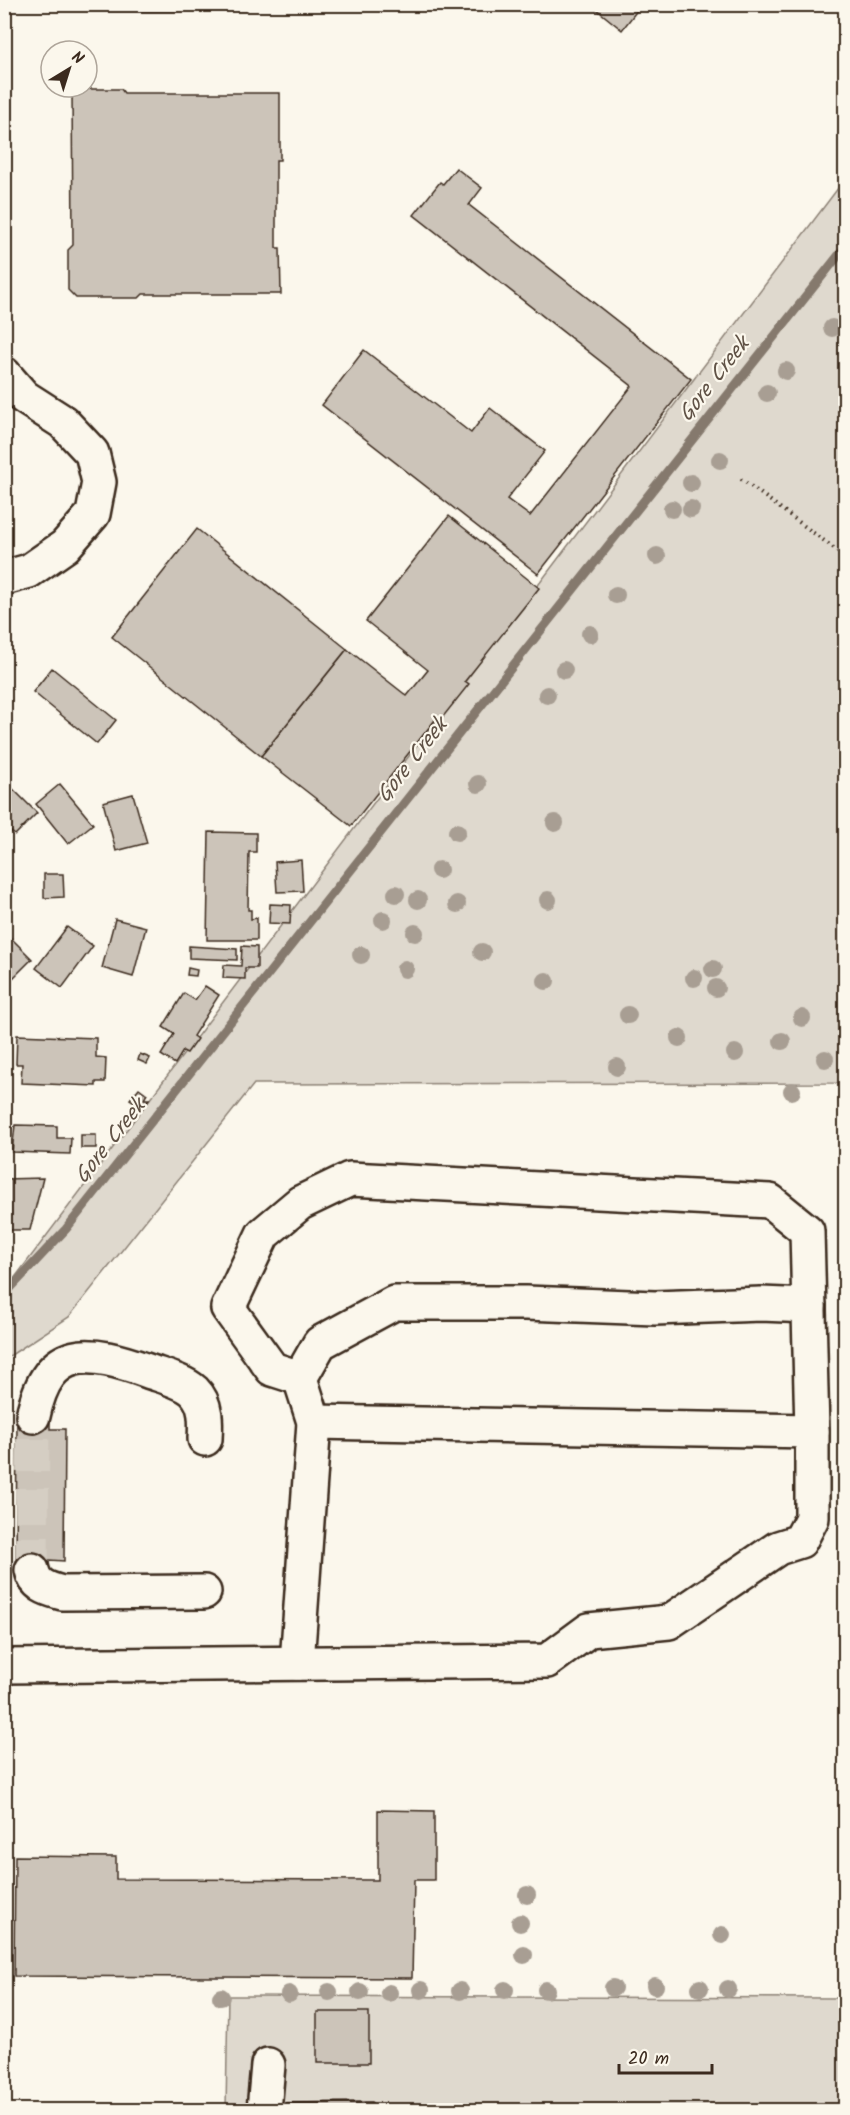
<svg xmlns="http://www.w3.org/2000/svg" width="850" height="2115" viewBox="0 0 850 2115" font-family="Kalam,sans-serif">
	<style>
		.green { fill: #dfd9ce; stroke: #8d8276; stroke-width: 1.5 }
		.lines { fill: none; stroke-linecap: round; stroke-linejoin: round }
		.stream { stroke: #85796d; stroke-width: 9 }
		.building { fill: #ccc4b9; stroke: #3b2a1e; stroke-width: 1.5 }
		.minor-tunnel { stroke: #d5cec3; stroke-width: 33; stroke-dasharray: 33 16; stroke-linecap: butt }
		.minor-casing { stroke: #3b2a1e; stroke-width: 38 }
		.path { stroke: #3b2a1e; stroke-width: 4; stroke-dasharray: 1.5 4.5; stroke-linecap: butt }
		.minor { stroke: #fbf7ec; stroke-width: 33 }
		.tree { fill: #a89e93 }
		.labels { text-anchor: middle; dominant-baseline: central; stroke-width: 4.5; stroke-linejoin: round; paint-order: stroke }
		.water-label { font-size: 22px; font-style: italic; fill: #605246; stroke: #fbf7ec }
	</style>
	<rect width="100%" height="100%" fill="#fbf7ec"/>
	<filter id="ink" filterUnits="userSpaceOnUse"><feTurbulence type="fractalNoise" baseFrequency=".0167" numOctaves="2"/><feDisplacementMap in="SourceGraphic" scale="12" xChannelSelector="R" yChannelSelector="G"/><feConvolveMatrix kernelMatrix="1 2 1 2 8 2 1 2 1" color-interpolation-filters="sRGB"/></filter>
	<g filter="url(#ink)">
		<g class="green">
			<polygon points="845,179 845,1083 254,1084 69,1317 5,1359 4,1292"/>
			<polygon points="228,1996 845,1998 845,2110 226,2110"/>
		</g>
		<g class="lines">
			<polyline class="stream" points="4,1295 66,1229 846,246"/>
		</g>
		<g class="building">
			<polygon points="98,4 268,4 268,7 247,7 247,10 98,11"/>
			<polygon points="590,4 642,4 622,30"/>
			<polygon points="72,89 121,89 124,93 280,93 280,160 276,160 276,248 280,248 281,294 143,294 139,298 76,298 68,290 68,250 73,245"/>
			<polygon points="456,168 482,188 469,205 691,379 538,574 322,405 364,350 471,433 490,408 545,451 507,499 530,516 632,386 414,215 440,182 443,184"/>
			<polygon points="449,516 539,588 465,681 469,684 438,723 435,720 351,826 261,756 347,649 407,696 428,670 366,621"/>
			<polygon points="197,529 347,649 261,756 112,637"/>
			<polygon points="52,668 116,720 97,744 33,692"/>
			<polygon points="4,780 37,813 15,835 4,826"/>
			<polygon points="60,784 93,824 68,844 36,804"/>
			<polygon points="133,794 147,843 116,851 103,802"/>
			<polygon points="209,832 256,833 256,852 249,852 248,910 251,910 251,919 257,918 257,940 207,940"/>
			<polygon points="301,860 303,891 277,892 275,862"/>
			<polygon points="44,874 63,874 64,897 44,898"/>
			<polygon points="270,904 291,905 290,924 269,923"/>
			<polygon points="115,919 146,927 133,977 102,968"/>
			<polygon points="67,927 93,946 62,988 36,968"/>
			<polygon points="9,936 32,959 4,987 4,941"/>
			<polygon points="189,946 237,949 237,960 189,958"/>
			<polygon points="242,946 257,947 257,968 245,968 245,979 223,978 224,965 241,966"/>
			<polygon points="188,968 197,970 196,976 187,975"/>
			<polygon points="205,986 219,995 193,1036 197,1039 187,1053 183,1051 175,1064 161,1055 174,1034 163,1027 184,993 195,1000"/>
			<polygon points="17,1035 96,1038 96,1057 106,1058 105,1082 96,1082 96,1086 21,1083 22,1064 16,1064"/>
			<polygon points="140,1054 150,1058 147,1064 138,1060"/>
			<polygon points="139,1088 147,1094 144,1099 149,1099 142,1107 130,1099"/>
			<polygon points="15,1125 57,1126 57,1138 71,1138 70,1154 12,1152"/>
			<rect x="81" y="1135" width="15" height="13"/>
			<polygon points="43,1178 30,1230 4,1230 4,1179"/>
			<polygon points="17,1415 50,1416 50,1429 65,1429 64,1561 49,1560 49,1570 16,1570"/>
			<polygon points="378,1810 434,1811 434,1880 414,1880 412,1978 14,1976 15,1856 116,1857 116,1879 378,1880"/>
			<rect x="317" y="2012" width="52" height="51"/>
			<polygon points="372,2102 372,2110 287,2110 286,2103"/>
		</g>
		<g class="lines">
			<polyline class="minor-tunnel" points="32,1570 33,1416"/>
			<defs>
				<g id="minor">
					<polyline points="4,374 24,397 63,422 92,453 99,482 93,514 65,546 29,571 4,578"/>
					<path d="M 33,1416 C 48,1343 89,1350 148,1371 C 162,1376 183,1381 194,1391 C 207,1404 206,1423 205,1439"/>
					<polyline points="314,1422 812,1431"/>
					<path d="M 32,1570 C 35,1586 48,1589 62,1593 L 204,1592"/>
					<polyline points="297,1663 314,1422 300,1378 320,1343 394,1303 526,1303 655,1308 761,1304 809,1306"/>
					<polyline points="4,1666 547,1661 589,1630 669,1622 778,1548 800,1541 812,1518 812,1431 807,1231 770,1201 350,1179 300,1203 263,1234 228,1308 272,1369 300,1378"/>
					<polyline points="264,2110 268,2065"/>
				</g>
			</defs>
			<use href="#minor" class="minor-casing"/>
			<polyline class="path" points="741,479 846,557"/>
			<use href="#minor" class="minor"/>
		</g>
		<g class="tree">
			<circle cx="832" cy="328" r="9"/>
			<circle cx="786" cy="371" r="9"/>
			<circle cx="767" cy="393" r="9"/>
			<circle cx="720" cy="460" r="9"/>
			<circle cx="691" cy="483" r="9"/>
			<circle cx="672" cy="509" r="9"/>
			<circle cx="691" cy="509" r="9"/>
			<circle cx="657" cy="556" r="9"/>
			<circle cx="616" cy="595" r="9"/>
			<circle cx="590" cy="634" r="9"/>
			<circle cx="564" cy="670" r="9"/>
			<circle cx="547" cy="695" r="9"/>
			<circle cx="478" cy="784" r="9"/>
			<circle cx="555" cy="823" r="9"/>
			<circle cx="457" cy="832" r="9"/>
			<circle cx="439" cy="870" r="9"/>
			<circle cx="396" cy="894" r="9"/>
			<circle cx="418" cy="900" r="9"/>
			<circle cx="548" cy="900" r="9"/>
			<circle cx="457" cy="904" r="9"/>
			<circle cx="383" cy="920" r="9"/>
			<circle cx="415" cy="933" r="9"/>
			<circle cx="482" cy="952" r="9"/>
			<circle cx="361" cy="955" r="9"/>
			<circle cx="405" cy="969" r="9"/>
			<circle cx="713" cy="969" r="9"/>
			<circle cx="694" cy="978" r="9"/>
			<circle cx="546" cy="981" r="9"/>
			<circle cx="716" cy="988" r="9"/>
			<circle cx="628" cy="1015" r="9"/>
			<circle cx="802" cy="1018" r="9"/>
			<circle cx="679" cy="1038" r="9"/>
			<circle cx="782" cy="1041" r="9"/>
			<circle cx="735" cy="1053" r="9"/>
			<circle cx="825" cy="1059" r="9"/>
			<circle cx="617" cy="1067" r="9"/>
			<circle cx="792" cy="1091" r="9"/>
			<circle cx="527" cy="1895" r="9"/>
			<circle cx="520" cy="1923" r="9"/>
			<circle cx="722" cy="1935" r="9"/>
			<circle cx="524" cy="1955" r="9"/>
			<circle cx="655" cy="1986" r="9"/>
			<circle cx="613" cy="1988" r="9"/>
			<circle cx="700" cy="1988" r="9"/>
			<circle cx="728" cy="1989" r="9"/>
			<circle cx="421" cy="1990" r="9"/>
			<circle cx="505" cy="1990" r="9"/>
			<circle cx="546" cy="1990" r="9"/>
			<circle cx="460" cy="1991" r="9"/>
			<circle cx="329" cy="1992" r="9"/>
			<circle cx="360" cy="1992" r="9"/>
			<circle cx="389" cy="1993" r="9"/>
			<circle cx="289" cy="1994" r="9"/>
			<circle cx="221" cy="1997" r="9"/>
		</g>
	</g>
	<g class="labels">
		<g class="water-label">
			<text transform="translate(715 380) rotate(-52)">Gore Creek</text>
			<text transform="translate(413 761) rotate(-52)">Gore Creek</text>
			<text transform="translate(111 1142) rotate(-52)">Gore Creek</text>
		</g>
	</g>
	<rect width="850" height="2115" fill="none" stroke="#fbf7ec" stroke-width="24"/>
	<rect x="12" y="12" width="826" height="2091" fill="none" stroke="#3b2a1e" stroke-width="2" filter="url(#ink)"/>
	<g transform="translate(69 69) rotate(38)"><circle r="28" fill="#fbf7ec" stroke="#aea59a" stroke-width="1.5"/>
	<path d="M0-4.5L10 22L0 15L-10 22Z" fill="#3b2a1e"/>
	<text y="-9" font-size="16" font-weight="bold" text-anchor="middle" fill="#3b2a1e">N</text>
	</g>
	<path d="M619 2064v9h93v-9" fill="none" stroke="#3b2a1e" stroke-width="3"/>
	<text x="628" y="2064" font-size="18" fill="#3b2a1e" stroke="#fbf7ec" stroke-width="4.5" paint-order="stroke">20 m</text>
</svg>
